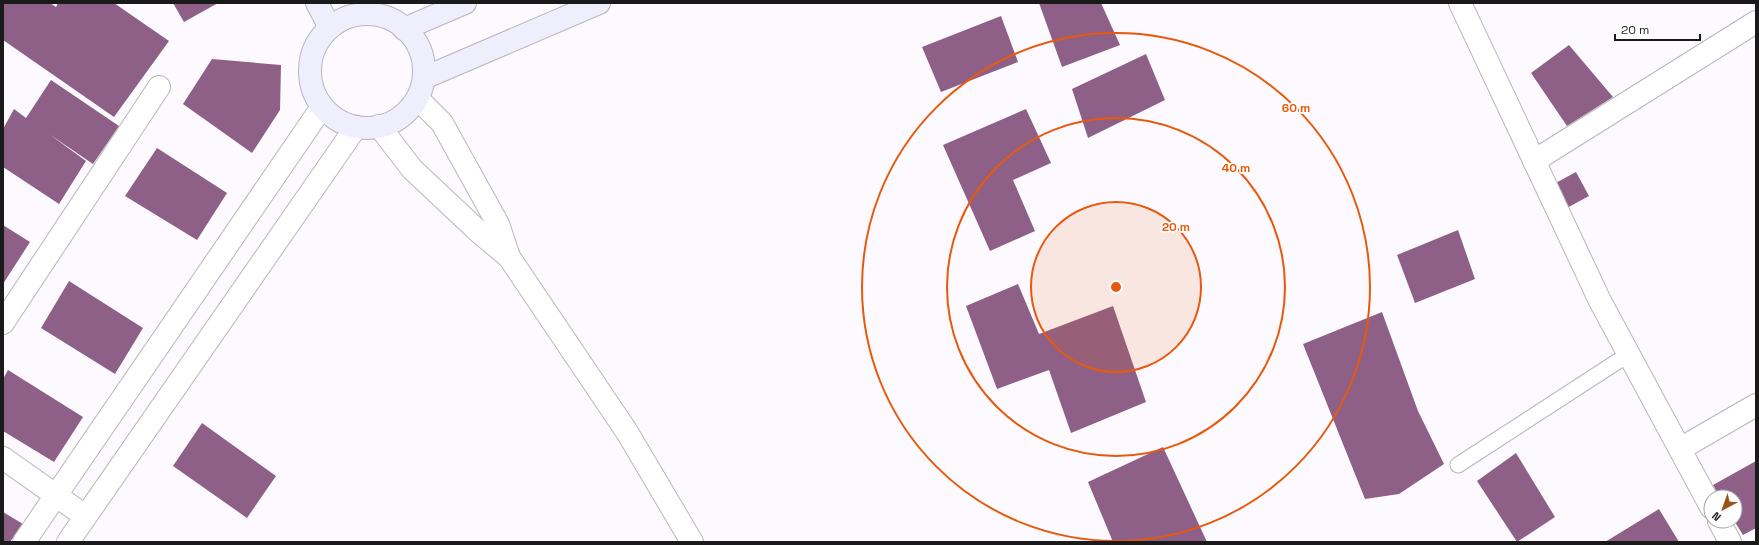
<svg xmlns="http://www.w3.org/2000/svg" width="1759" height="545" viewBox="0 0 1759 545" font-family="'Space Grotesk',sans-serif">
	<style>
		.building { fill: #8e6088 }
		.lines { fill: none; stroke-linecap: round; stroke-linejoin: round }
		.lane-casing { stroke: #b8b6ba; stroke-width: 17 }
		.street-casing { stroke: #b8b6ba; stroke-width: 24 }
		.secondary-casing { stroke: #b8b6ba; stroke-width: 24 }
		.lane { stroke: #fff; stroke-width: 15 }
		.street { stroke: #fff; stroke-width: 22 }
		.secondary { stroke: #efeefc; stroke-width: 22 }
		.ring { fill: none; stroke: #e8590c; stroke-width: 2 }
		.centre { fill: #e8590c; stroke: #fff; stroke-width: 2 }
		.ring-label { font-size: 12px; text-anchor: middle; font-weight: bold; fill: #e8590c; stroke: #fff; stroke-width: 3.5; stroke-linejoin: round; paint-order: stroke }
	</style>
	<rect width="100%" height="100%" fill="#fcfafe"/>
	<g class="building">
		<polygon points="3,3 50,3 56,7 58,3 114,3 169,41 114,117 3,40"/>
		<polygon points="173,3 218,3 184,22"/>
		<polygon points="1039,3 1101,3 1120,45 1062,67"/>
		<polygon points="1001,16 1018,62 941,92 922,47"/>
		<polygon points="1569,45 1613,97 1567,126 1531,73"/>
		<polygon points="1146,54 1165,100 1088,138 1072,89"/>
		<polygon points="212,59 281,65 280,110 252,153 183,104"/>
		<polygon points="51,80 119,126 93,164 49,134 86,161 59,204 3,167 3,129 14,109 26,118"/>
		<polygon points="1026,109 1051,163 1013,180 1035,231 990,251 943,145"/>
		<polygon points="157,148 227,193 197,240 125,196"/>
		<polygon points="1576,172 1589,196 1565,209 1552,185"/>
		<polygon points="3,225 30,242 3,284"/>
		<polygon points="1458,230 1475,279 1415,303 1397,255"/>
		<polygon points="69,281 143,328 115,374 41,328"/>
		<polygon points="1018,284 1039,334 1113,306 1146,402 1071,433 1049,370 997,389 966,306"/>
		<polygon points="1382,312 1418,411 1444,464 1399,494 1365,499 1303,344"/>
		<polygon points="8,370 83,417 54,462 3,431 3,379"/>
		<polygon points="202,423 276,476 247,518 173,466"/>
		<polygon points="1163,447 1207,542 1113,542 1088,482"/>
		<polygon points="1516,453 1555,517 1517,542 1477,481"/>
		<polygon points="1756,461 1756,528 1743,535 1735,522 1735,497 1720,497 1713,485"/>
		<polygon points="1659,509 1679,542 1605,542"/>
		<polygon points="3,512 23,524 10,542 3,542"/>
	</g>
	<g class="lines">
		<defs>
			<polyline id="lane" points="1458,465 1629,354"/>
			<g id="street">
				<polyline points="1460,3 1600,301 1711,507"/>
				<polyline points="418,99 442,123 498,224 509,257 627,432 692,542"/>
				<polyline points="379,126 412,169 479,232 509,257"/>
				<polyline points="1534,161 1756,22"/>
				<polyline points="3,323 159,87"/>
				<polyline points="1680,449 1756,405"/>
				<polyline points="3,458 85,516"/>
				<polyline points="1719,521 1730,542"/>
				<polyline points="24,542 322,107"/>
				<polyline points="68,542 356,127"/>
			</g>
			<g id="secondary">
				<polyline points="317,3 329,26"/>
				<circle cx="367" cy="71" r="57"/>
				<polyline points="404,29 465,3"/>
				<polyline points="424,78 599,3"/>
			</g>
		</defs>
		<use href="#lane" class="lane-casing"/>
		<use href="#street" class="street-casing"/>
		<use href="#secondary" class="secondary-casing"/>
		<use href="#lane" class="lane"/>
		<use href="#street" class="street"/>
		<use href="#secondary" class="secondary"/>
	</g>
	<circle cx="1116" cy="287" r="85" fill="#e8590c" fill-opacity=".12"/>
	<g class="ring">
		<circle cx="1116" cy="287" r="85"/>
		<circle cx="1116" cy="287" r="169"/>
		<circle cx="1116" cy="287" r="254"/>
	</g>
	<circle cx="1116" cy="287" r="6" class="centre"/>
	<g class="ring-label">
		<text x="1296" y="112">60 m</text>
		<text x="1236" y="172">40 m</text>
		<text x="1176" y="231">20 m</text>
	</g>
	<rect width="1759" height="545" fill="none" stroke="#1b1a1b" stroke-width="8"/>
	<g transform="translate(1723 509) rotate(221)"><circle r="19" fill="#ffffff" stroke="#a4a3a4"/>
	<path d="M0-3L7 15L0 10L-7 15Z" fill="#935719"/>
	<text y="-6" font-size="11" font-weight="bold" text-anchor="middle" fill="#1b1a1b">N</text>
	</g>
	<path d="M1615 34v6h85v-6" fill="none" stroke="#1b1a1b" stroke-width="2"/>
	<text x="1621" y="34" font-size="12" fill="#1b1a1b" stroke="#ffffff" stroke-width="3" paint-order="stroke">20 m</text>
</svg>
